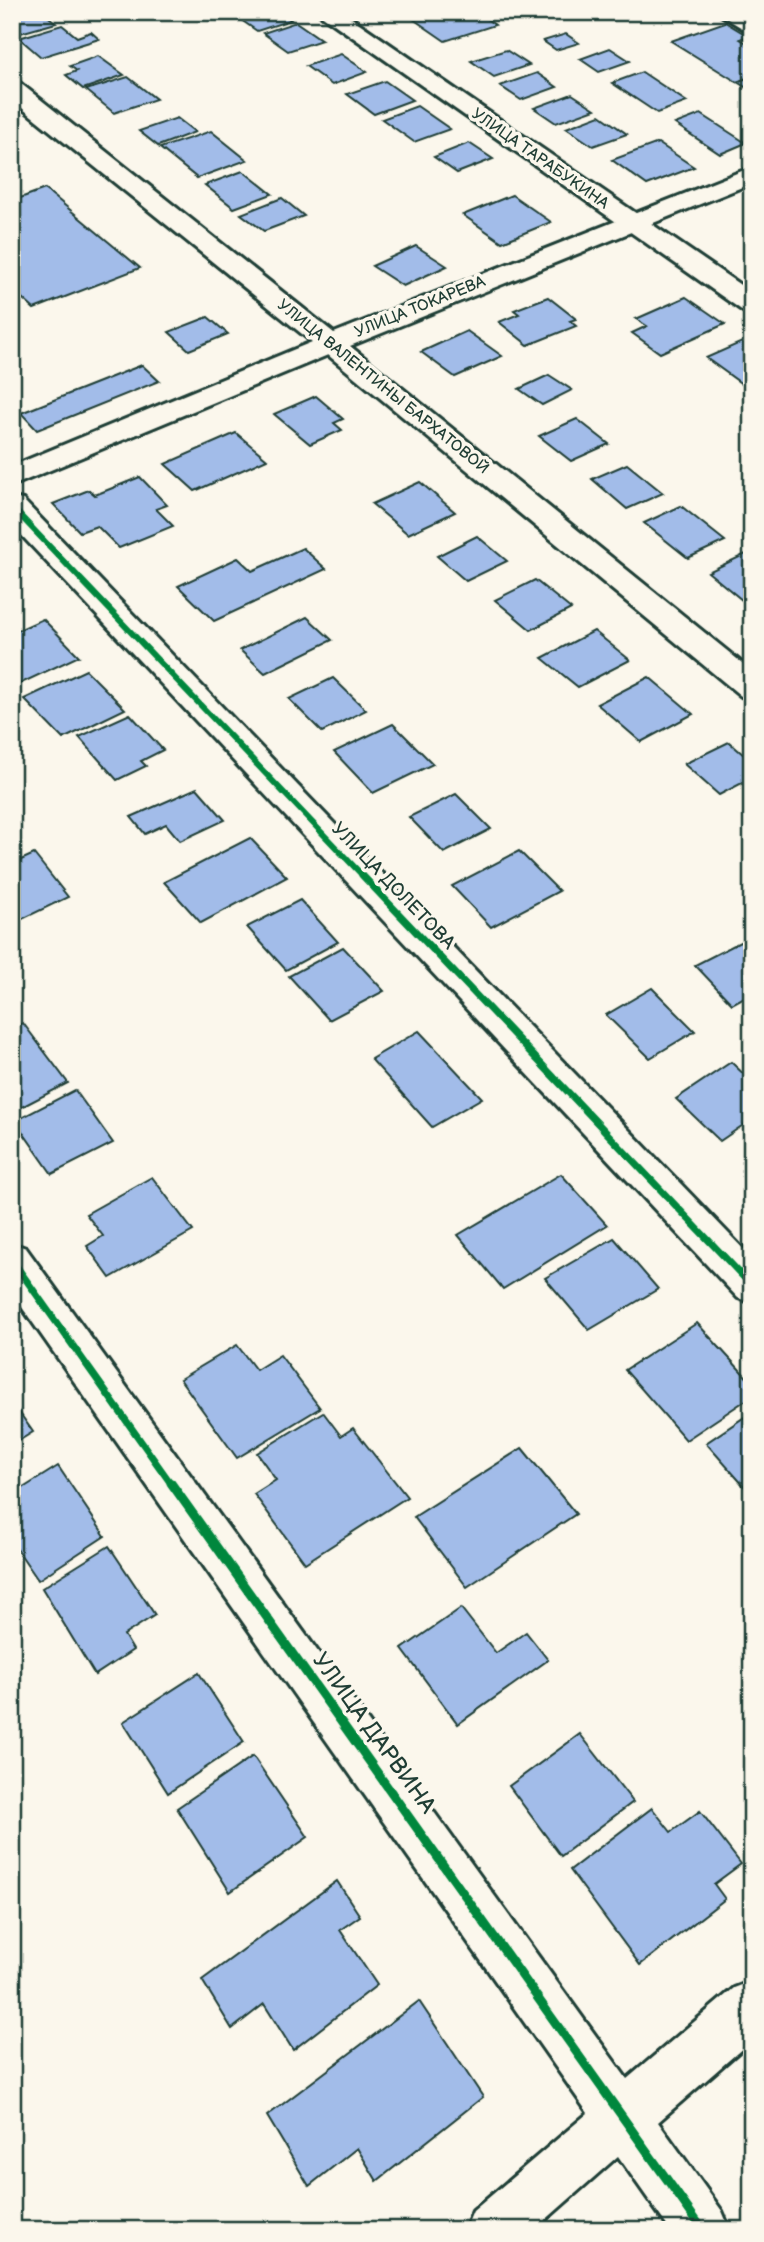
<svg xmlns="http://www.w3.org/2000/svg" width="764" height="2242" viewBox="0 0 764 2242" font-family="'Balsamiq Sans',sans-serif">
	<style>
		.building { fill: #a2bce9; stroke: #1f3d34; stroke-width: 2 }
		.lines { fill: none; stroke-linecap: round; stroke-linejoin: round }
		.minor-casing { stroke: #1f3d34; stroke-width: 6 }
		.major-casing { stroke: #1f3d34; stroke-width: 6 }
		.minor { fill: #fbf7ec; fill-rule: evenodd }
		.major { fill: #fbf7ec; fill-rule: evenodd }
		.cycleway-far2-casing { stroke: #fbf7ec; stroke-width: 10 }
		.cycleway-far1-casing { stroke: #fbf7ec; stroke-width: 11 }
		.cycleway-casing { stroke: #fbf7ec; stroke-width: 13 }
		.cycleway-far2 { stroke: #00873e; stroke-width: 6 }
		.cycleway-far1 { stroke: #00873e; stroke-width: 7 }
		.cycleway { stroke: #00873e; stroke-width: 9 }
		.labels { text-anchor: middle; dominant-baseline: central; stroke-width: 7; stroke-linejoin: round; paint-order: stroke }
		.far-street-label { font-size: 16px; fill: #1f3d34; stroke: #fbf7ec }
		.street-label { font-size: 19px; fill: #1f3d34; stroke: #fbf7ec }
		.near-street-label { font-size: 23px; fill: #1f3d34; stroke: #fbf7ec }
	</style>
	<rect width="100%" height="100%" fill="#fbf7ec"/>
	<filter id="ink" filterUnits="userSpaceOnUse"><feTurbulence type="fractalNoise" baseFrequency=".0143" numOctaves="2"/><feDisplacementMap in="SourceGraphic" scale="14" xChannelSelector="R" yChannelSelector="G"/><feConvolveMatrix kernelMatrix="1 2 1 2 8 2 1 2 1" color-interpolation-filters="sRGB"/></filter>
	<g filter="url(#ink)">
		<g class="building">
			<polygon points="12,12 43,12 56,23 17,34 12,30"/>
			<polygon points="280,12 291,20 257,31 231,13"/>
			<polygon points="403,12 457,12 462,16 477,12 495,25 445,41"/>
			<polygon points="296,22 322,40 288,51 263,33"/>
			<polygon points="725,22 748,36 740,39 752,46 752,76 737,82 671,41"/>
			<polygon points="62,25 77,37 91,32 99,39 41,57 19,38"/>
			<polygon points="566,34 579,43 556,50 543,41"/>
			<polygon points="610,48 630,61 599,72 580,59"/>
			<polygon points="506,50 529,65 494,77 471,61"/>
			<polygon points="341,54 367,72 332,85 306,66"/>
			<polygon points="98,56 124,75 83,89 66,75 77,71 70,66"/>
			<polygon points="642,72 687,102 657,113 612,83"/>
			<polygon points="537,73 557,87 521,100 500,86"/>
			<polygon points="752,76 752,91 737,82"/>
			<polygon points="128,77 156,99 114,113 86,90"/>
			<polygon points="385,81 412,100 374,114 347,94"/>
			<polygon points="572,94 595,109 556,123 534,108"/>
			<polygon points="417,106 450,129 414,142 382,119"/>
			<polygon points="701,114 746,143 720,154 675,124"/>
			<polygon points="600,115 627,134 593,146 566,128"/>
			<polygon points="177,118 195,132 158,146 139,131"/>
			<polygon points="211,131 247,160 197,178 160,148"/>
			<polygon points="469,143 493,159 457,173 434,157"/>
			<polygon points="658,143 694,167 647,185 612,160"/>
			<polygon points="243,171 272,194 234,208 205,185"/>
			<polygon points="45,189 140,268 34,309 12,289 12,201"/>
			<polygon points="512,195 551,222 502,242 463,215"/>
			<polygon points="282,198 304,216 264,231 241,214"/>
			<polygon points="416,246 447,266 403,286 372,266"/>
			<polygon points="548,297 576,319 570,321 576,326 528,345 499,322 519,314 514,310"/>
			<polygon points="686,297 725,324 660,353 632,333 647,326 636,319"/>
			<polygon points="208,317 228,334 189,350 169,332"/>
			<polygon points="467,331 502,356 455,377 421,352"/>
			<polygon points="742,342 752,348 752,379 742,384 706,358"/>
			<polygon points="142,365 159,381 37,430 21,413"/>
			<polygon points="549,375 572,390 542,405 519,389"/>
			<polygon points="316,396 343,419 334,423 342,430 310,444 274,414"/>
			<polygon points="577,419 609,444 571,461 539,436"/>
			<polygon points="236,433 267,459 195,491 165,464"/>
			<polygon points="627,464 663,493 627,509 592,479"/>
			<polygon points="140,477 167,505 156,509 173,526 119,548 97,526 80,532 53,504 89,490 95,495"/>
			<polygon points="420,482 455,512 408,534 372,504"/>
			<polygon points="681,506 725,541 688,558 644,523"/>
			<polygon points="477,536 507,561 466,581 437,556"/>
			<polygon points="303,548 326,569 214,621 178,586 238,558 252,571"/>
			<polygon points="752,551 752,603 748,605 708,572"/>
			<polygon points="535,580 571,609 531,630 495,600"/>
			<polygon points="307,617 332,640 265,673 240,650"/>
			<polygon points="43,619 79,656 13,687 12,633"/>
			<polygon points="594,631 630,660 578,687 542,658"/>
			<polygon points="86,670 125,709 63,739 24,699"/>
			<polygon points="649,677 693,714 641,742 597,704"/>
			<polygon points="333,678 366,710 322,732 289,699"/>
			<polygon points="130,714 163,750 141,761 146,766 117,780 79,737"/>
			<polygon points="393,724 433,764 373,793 334,752"/>
			<polygon points="729,742 752,762 752,778 719,795 684,764"/>
			<polygon points="197,788 225,820 180,841 166,824 145,834 131,817"/>
			<polygon points="456,794 491,829 444,853 409,817"/>
			<polygon points="250,838 287,877 201,923 164,882"/>
			<polygon points="519,851 559,891 491,927 452,886"/>
			<polygon points="34,854 68,897 12,924 12,864"/>
			<polygon points="300,900 338,942 286,970 247,927"/>
			<polygon points="744,940 752,948 752,993 732,1004 695,965"/>
			<polygon points="343,947 384,991 329,1020 289,976"/>
			<polygon points="652,988 695,1031 650,1058 606,1015"/>
			<polygon points="23,1023 68,1083 12,1112 12,1028"/>
			<polygon points="419,1031 482,1098 432,1127 371,1059"/>
			<polygon points="731,1062 752,1082 752,1119 720,1141 676,1099"/>
			<polygon points="75,1090 113,1143 52,1174 15,1121"/>
			<polygon points="561,1174 607,1225 503,1289 458,1235"/>
			<polygon points="152,1177 193,1231 110,1278 87,1246 103,1236 86,1214"/>
			<polygon points="614,1238 658,1289 589,1330 545,1278"/>
			<polygon points="697,1323 752,1383 752,1396 686,1440 625,1370"/>
			<polygon points="237,1345 256,1370 280,1355 320,1408 237,1458 180,1379"/>
			<polygon points="12,1402 33,1432 12,1445"/>
			<polygon points="323,1412 341,1436 353,1428 407,1497 305,1563 254,1494 276,1480 257,1453"/>
			<polygon points="752,1412 752,1495 706,1443"/>
			<polygon points="522,1448 576,1514 467,1587 414,1517"/>
			<polygon points="58,1466 105,1536 38,1580 12,1542 12,1495"/>
			<polygon points="109,1546 155,1615 124,1635 133,1650 95,1675 42,1588"/>
			<polygon points="461,1608 496,1653 526,1632 548,1660 458,1724 402,1649"/>
			<polygon points="199,1673 244,1742 168,1793 123,1722"/>
			<polygon points="580,1734 633,1802 561,1856 509,1786"/>
			<polygon points="253,1756 308,1837 230,1892 177,1808"/>
			<polygon points="652,1808 671,1832 700,1811 741,1864 714,1884 725,1899 640,1965 570,1870"/>
			<polygon points="337,1881 360,1916 340,1930 377,1985 293,2050 264,2004 232,2029 202,1980"/>
			<polygon points="419,2001 483,2097 377,2181 357,2148 309,2186 267,2116"/>
		</g>
		<g class="lines">
			<defs>
				<g id="minor">
					<polygon points="716,12 743,12 752,17 752,34"/>
					<polygon points="12,81 20,83 334,333 752,167 752,183 350,346 752,671 752,699 741,696 328,355 12,486 12,466 312,342 12,100"/>
					<polygon points="12,498 23,500 752,1258 752,1303 738,1298 12,525"/>
					<polygon points="12,1243 26,1248 627,2079 734,1988 752,1981 752,2040 658,2122 722,2211 730,2230 670,2230 618,2156 534,2230 465,2230 473,2211 588,2113 12,1293"/>
				</g>
				<polygon id="major" points="317,12 343,12 752,293 752,313 743,311"/>
			</defs>
			<use href="#minor" class="minor-casing"/>
			<use href="#major" class="major-casing"/>
			<use href="#minor" class="minor"/>
			<use href="#major" class="major"/>
			<defs>
				<polyline id="cycleway-far2" points="12,507 364,877"/>
				<g id="cycleway-far1">
					<polyline points="362,875 752,1286"/>
					<polyline points="12,1260 172,1485"/>
				</g>
				<polyline id="cycleway" points="171,1483 703,2230"/>
			</defs>
			<use href="#cycleway-far2" class="cycleway-far2-casing"/>
			<use href="#cycleway-far1" class="cycleway-far1-casing"/>
			<use href="#cycleway" class="cycleway-casing"/>
			<use href="#cycleway-far2" class="cycleway-far2"/>
			<use href="#cycleway-far1" class="cycleway-far1"/>
			<use href="#cycleway" class="cycleway"/>
		</g>
	</g>
	<g class="labels">
		<g class="far-street-label">
			<text transform="translate(540 159) rotate(35)">УЛИЦА ТАРАБУКИНА</text>
			<text transform="translate(420 307) rotate(-22)">УЛИЦА ТОКАРЕВА</text>
			<text transform="translate(383 387) rotate(39)">УЛИЦА ВАЛЕНТИНЫ БАРХАТОВОЙ</text>
		</g>
		<g class="street-label">
			<text transform="translate(393 886) rotate(46)">УЛИЦА ДОЛЕТОВА</text>
		</g>
		<g class="near-street-label">
			<text transform="translate(374 1733) rotate(54)">УЛИЦА ДАРВИНА</text>
		</g>
	</g>
	<rect width="764" height="2242" fill="none" stroke="#fbf7ec" stroke-width="42"/>
	<rect x="21" y="21" width="722" height="2200" fill="none" stroke="#1f3d34" stroke-width="2.5" filter="url(#ink)"/>
</svg>
